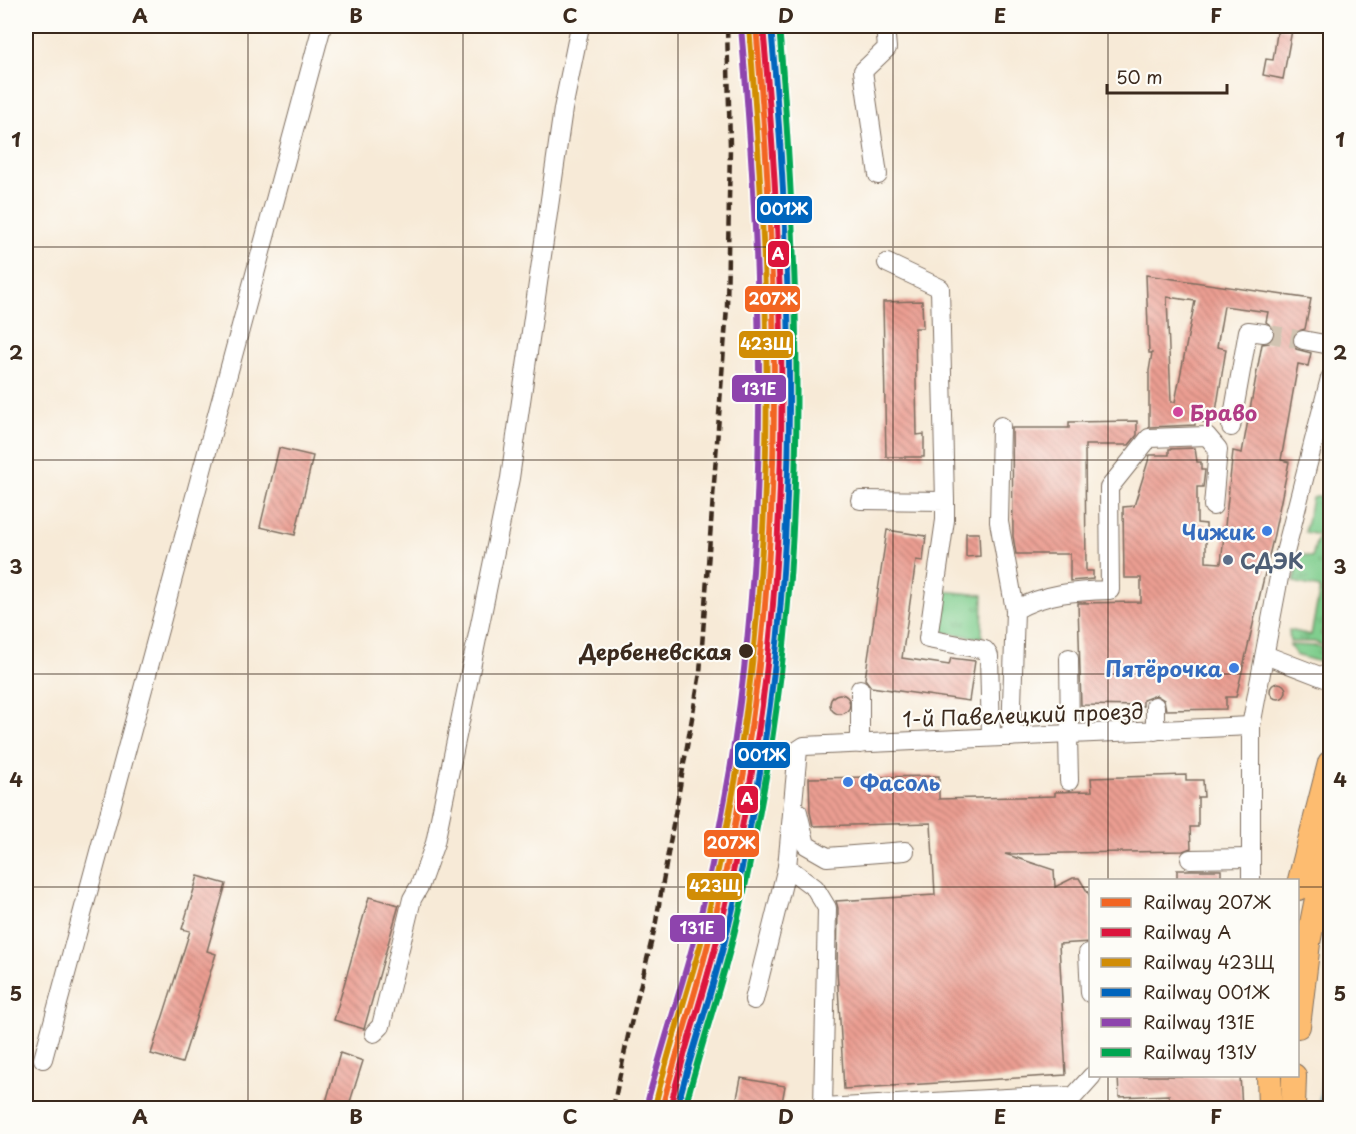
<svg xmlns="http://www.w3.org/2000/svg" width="1356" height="1134" viewBox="0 0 1356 1134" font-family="'Playpen Sans',sans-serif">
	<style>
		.grass { fill: url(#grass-tufts); stroke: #5e7c56; stroke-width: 1.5 }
		.water { fill: #5fc3dd; stroke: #4d767e; stroke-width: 1.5 }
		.building { fill: url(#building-back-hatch); fill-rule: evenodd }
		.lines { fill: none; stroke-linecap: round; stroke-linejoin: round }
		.minor-tunnel { stroke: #d1c4b2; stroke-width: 18; stroke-dasharray: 18 9; stroke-linecap: butt }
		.minor-casing { stroke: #7d6d5f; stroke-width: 20 }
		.major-casing { stroke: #7d6d5f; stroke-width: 26 }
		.minor { stroke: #fff; stroke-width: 18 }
		.major { stroke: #fdbc6f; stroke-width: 24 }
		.rail { stroke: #3b2a1e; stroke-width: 4.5; stroke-dasharray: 9 4.5; stroke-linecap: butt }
		.rail-1-casing { stroke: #fdfcf7; stroke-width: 10 }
		.rail-2-casing { stroke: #fdfcf7; stroke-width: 10 }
		.rail-3-casing { stroke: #fdfcf7; stroke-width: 10 }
		.rail-4-casing { stroke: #fdfcf7; stroke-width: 10 }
		.rail-5-casing { stroke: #fdfcf7; stroke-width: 10 }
		.rail-6-casing { stroke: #fdfcf7; stroke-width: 10 }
		.rail-1 { stroke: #f26522; stroke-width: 6 }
		.rail-2 { stroke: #dc143c; stroke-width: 6 }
		.rail-3 { stroke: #d18d06; stroke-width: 6 }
		.rail-4 { stroke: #0065bd; stroke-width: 6 }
		.rail-5 { stroke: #8e44ad; stroke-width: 6 }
		.rail-6 { stroke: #00a651; stroke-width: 6 }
		.grid { fill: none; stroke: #3b2a1e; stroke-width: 1.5; stroke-opacity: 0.55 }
		.hotel-dot { fill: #d1479c; stroke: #fdfcf7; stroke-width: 2 }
		.shop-dot { fill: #3f7fe0; stroke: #fdfcf7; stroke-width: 2 }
		.service-dot { fill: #5c6f8a; stroke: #fdfcf7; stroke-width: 2 }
		.stop-dot { fill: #3b2a1e; stroke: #fdfcf7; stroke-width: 2 }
		.labels { text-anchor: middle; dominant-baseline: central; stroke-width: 4.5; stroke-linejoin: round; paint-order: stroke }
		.hotel-label { font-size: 21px; font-weight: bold; fill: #b23c85; stroke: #fdfcf7; text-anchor: start }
		.shop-label { font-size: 21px; font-weight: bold; fill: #366cbe; stroke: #fdfcf7; text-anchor: end }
		.service-label { font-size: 21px; font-weight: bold; fill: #4e5e75; stroke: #fdfcf7; text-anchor: start }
		.stop-label { font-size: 21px; font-weight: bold; fill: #3b2a1e; stroke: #fdfcf7; text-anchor: end }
		.street-label { font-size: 21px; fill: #3b2a1e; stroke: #fdfcf7 }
		.line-badge { stroke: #fdfcf7; stroke-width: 2 }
		.badge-label { font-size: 16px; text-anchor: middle; font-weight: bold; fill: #fff }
		.neatline { fill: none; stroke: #3b2a1e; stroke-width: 2 }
		.grid-label { font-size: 20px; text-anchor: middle; font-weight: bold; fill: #3b2a1e }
	</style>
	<defs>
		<pattern id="grass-tufts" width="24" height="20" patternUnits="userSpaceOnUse" patternTransform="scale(1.5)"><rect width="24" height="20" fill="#80ce8e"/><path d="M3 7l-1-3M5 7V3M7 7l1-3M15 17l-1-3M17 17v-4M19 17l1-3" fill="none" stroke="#6aa773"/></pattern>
		<pattern id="building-back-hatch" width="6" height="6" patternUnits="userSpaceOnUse" patternTransform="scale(1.5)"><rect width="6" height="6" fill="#eb9e92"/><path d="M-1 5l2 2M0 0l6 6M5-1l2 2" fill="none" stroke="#c08177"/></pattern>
	</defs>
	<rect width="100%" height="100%" fill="#fdfcf7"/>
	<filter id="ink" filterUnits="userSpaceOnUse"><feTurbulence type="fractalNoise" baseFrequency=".0167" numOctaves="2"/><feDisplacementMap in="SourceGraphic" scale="12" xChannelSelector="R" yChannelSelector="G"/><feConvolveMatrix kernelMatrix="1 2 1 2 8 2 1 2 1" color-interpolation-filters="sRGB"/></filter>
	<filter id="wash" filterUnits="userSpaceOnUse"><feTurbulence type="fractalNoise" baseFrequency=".008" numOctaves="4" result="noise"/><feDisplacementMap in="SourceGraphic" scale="24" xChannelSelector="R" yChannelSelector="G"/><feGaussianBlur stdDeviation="1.35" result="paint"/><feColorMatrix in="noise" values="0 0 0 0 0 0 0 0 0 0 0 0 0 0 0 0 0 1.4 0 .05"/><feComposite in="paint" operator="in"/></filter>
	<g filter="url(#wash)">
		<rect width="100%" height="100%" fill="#f7ead7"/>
		<g class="grass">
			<polygon points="1329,494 1330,611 1321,634 1330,638 1330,648 1314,642 1290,642 1289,630 1311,635 1320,588 1294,582 1300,554 1312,557 1318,535 1305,532 1312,498"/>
			<polygon points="942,591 983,595 982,638 937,632"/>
			<polygon points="1290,645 1317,646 1330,652 1330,665 1296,655"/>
		</g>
		<polygon class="water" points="1330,980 1330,1108 1319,1108"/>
		<g id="blocks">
			<g class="building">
				<polygon points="1278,27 1292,30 1283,79 1263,75 1266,59 1273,60"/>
				<path d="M 1146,275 L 1311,299 L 1305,329 L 1295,332 L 1292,339 L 1296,349 L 1311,353 L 1308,366 L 1298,364 L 1281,460 L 1289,462 L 1273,539 L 1236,697 L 1226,697 L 1226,709 L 1166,710 L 1164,700 L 1156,695 L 1143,700 L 1143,706 L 1081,705 L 1078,603 L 1141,602 L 1141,578 L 1124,578 L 1123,507 L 1134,506 L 1150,455 L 1169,455 L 1169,449 L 1195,448 L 1197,462 L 1201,462 L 1201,470 L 1205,470 L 1203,487 L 1197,487 L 1197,523 L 1206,524 L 1206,562 L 1221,563 L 1233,451 L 1242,453 L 1262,344 L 1269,343 L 1275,335 L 1274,328 L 1266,322 L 1268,312 L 1224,306 L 1217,347 L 1226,349 L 1214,424 L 1195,421 L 1195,425 L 1149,427 L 1149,371 L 1152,353 L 1149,353 ZM 1167,297 L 1195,301 L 1175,402 L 1171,402 Z"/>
				<polygon points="922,301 923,328 915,328 917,435 924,434 924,457 886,457 883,302"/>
				<polygon points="1137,421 1137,435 1129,445 1085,445 1086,571 1093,571 1093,579 1070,581 1070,554 1016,554 1013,536 1012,428 1069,428 1069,422"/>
				<polygon points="279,448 313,456 295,535 260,527"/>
				<polygon points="887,530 926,536 923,561 916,560 902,658 949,665 951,658 975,661 969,701 871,687 865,679"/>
				<polygon points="966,533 979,533 980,556 966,557"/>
				<circle cx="1278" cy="691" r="8"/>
				<circle cx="840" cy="704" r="10"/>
				<polygon points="1186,775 1186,780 1203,780 1204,797 1198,797 1198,827 1190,827 1191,848 1183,851 1005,854 1054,870 1055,887 1073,878 1079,878 1090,896 1090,942 1059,944 1066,1075 844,1089 837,970 838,908 836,901 935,895 931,823 813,826 810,812 809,778 939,776 939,799 1055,796 1055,792 1092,791 1091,778"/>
				<rect x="1177" y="870" width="44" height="10"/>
				<polygon points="198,876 226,884 207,951 216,954 182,1063 151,1054 190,931 182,929"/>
				<polygon points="369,897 399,905 364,1029 334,1020"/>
				<polygon points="340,1053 363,1061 348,1108 326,1102"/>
				<polygon points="1118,1076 1240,1076 1242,1108 1169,1108 1169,1095 1119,1097"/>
				<polygon points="741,1078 785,1086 781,1108 735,1108"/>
			</g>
		</g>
	</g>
	<g filter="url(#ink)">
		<use href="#blocks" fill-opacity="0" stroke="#7d6d5f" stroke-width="1.5"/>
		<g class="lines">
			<polyline class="minor-tunnel" points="1264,333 1303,340"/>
			<defs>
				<g id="minor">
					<polyline points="878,175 863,71 887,48 885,26"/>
					<polyline points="887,263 940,288 945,501"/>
					<polyline points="1303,340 1330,345"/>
					<polyline points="1001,426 999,522 1015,610"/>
					<polyline points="1231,427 1248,331 1264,333"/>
					<polyline points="860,500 945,501 945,520 928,639 985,650 989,656 991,737"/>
					<polyline points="1265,655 1330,680"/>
					<polyline points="1069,658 1070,735"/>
					<polyline points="860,689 860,744"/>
					<polyline points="1155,731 1155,706"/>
					<polyline points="1068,735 1069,781"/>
					<path d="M 1011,737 L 1015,610 C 1046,593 1075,591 1110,590 L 1109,488 L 1149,438 L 1207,436 L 1218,449 L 1213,506"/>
					<polyline points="798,812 806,845 827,857 905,851"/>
					<polyline points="1190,859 1249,858"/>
					<polyline points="787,867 815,888 827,908 823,1108"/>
					<polyline points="1251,880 1251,726 1280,572 1330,378"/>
					<polyline points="1090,953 1088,953 1090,993"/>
					<polyline points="754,1000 787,867 798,750 804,746 1251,726"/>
					<polyline points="374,1033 381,1026 412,899 420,885 435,843 510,478 563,109 580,26"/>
					<polyline points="43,1059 322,26"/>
					<polyline points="1025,1097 1074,1096 1092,1076"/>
					<polyline points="823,1108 1025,1097 1025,1108"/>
				</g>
				<g id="major">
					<polyline points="1298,888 1330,763"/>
					<polyline points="1298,1026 1308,943 1330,834"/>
					<polyline points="1269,1076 1270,1108"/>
					<polyline points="1293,1108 1294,1076"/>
				</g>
			</defs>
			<use href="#minor" class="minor-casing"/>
			<use href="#major" class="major-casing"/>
			<use href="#minor" class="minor"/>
			<use href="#major" class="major"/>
			<polyline class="rail" points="613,1108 628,1036 655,927 700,673 727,307 730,146 727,26"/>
			<defs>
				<path id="rail-1" d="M 662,1108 C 676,1053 694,999 708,944 C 724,887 735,829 744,772 C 786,524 778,275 756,26"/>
				<path id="rail-2" d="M 670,1108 C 683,1053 702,999 716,944 C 731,888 742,830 752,772 C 794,524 785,275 763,26"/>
				<path id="rail-3" d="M 655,1106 C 668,1051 686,997 701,943 C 716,886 727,828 737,771 C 779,524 770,275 749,27"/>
				<path id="rail-4" d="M 677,1108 C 691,1053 710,999 724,944 C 739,888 750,830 760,772 C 801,524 793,275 771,26"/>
				<path id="rail-5" d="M 647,1104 C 661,1049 679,996 694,941 C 709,885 720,827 730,770 C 771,523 763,275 741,27"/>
				<path id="rail-6" d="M 685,1108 C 698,1055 716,1003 730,950 C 745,893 756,835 766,777 C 809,528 800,276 779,26"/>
			</defs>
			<use href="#rail-1" class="rail-1-casing"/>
			<use href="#rail-2" class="rail-2-casing"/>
			<use href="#rail-3" class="rail-3-casing"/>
			<use href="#rail-4" class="rail-4-casing"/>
			<use href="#rail-5" class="rail-5-casing"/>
			<use href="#rail-6" class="rail-6-casing"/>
			<use href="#rail-1" class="rail-1"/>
			<use href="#rail-2" class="rail-2"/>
			<use href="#rail-3" class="rail-3"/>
			<use href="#rail-4" class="rail-4"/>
			<use href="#rail-5" class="rail-5"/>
			<use href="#rail-6" class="rail-6"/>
		</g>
	</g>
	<path class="grid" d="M 248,26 L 248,1108M 463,26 L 463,1108M 678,26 L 678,1108M 893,26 L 893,1108M 1108,26 L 1108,880M 26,247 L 1330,247M 26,460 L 1330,460M 26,674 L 1330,674M 26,887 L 1090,887M 1298,887 L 1330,887M 1108,1076 L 1108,1108"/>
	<circle class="hotel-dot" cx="1178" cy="412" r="6"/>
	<g class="shop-dot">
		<circle cx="1267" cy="531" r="6"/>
		<circle cx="1234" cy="668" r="6"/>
		<circle cx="848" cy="782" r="6"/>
	</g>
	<circle class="service-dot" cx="1228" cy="560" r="6"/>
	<circle class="stop-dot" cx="746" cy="651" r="8"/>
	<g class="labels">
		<g class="hotel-label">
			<text x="1190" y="412">Браво</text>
		</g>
		<g class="shop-label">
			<text x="1255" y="531">Чижик</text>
			<text x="1222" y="668">Пятёрочка</text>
			<text x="860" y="782" text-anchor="start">Фасоль</text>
		</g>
		<g class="service-label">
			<text x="1240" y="560">СДЭК</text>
		</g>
		<g class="stop-label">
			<text x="732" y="651">Дербеневская</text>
		</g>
		<g class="street-label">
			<text transform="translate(1023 714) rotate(-2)">1-й Павелецкий проезд</text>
		</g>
	</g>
	<g class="line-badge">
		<rect x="756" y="195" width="57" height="29" rx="6" fill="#0065bd"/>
		<rect x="767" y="240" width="23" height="28" rx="6" fill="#dc143c"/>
		<rect x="744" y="285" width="57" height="28" rx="6" fill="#f26522"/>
		<rect x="738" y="330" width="56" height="29" rx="6" fill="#d18d06"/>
		<rect x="731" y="374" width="56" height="29" rx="6" fill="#8e44ad"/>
		<rect x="734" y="741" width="57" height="28" rx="6" fill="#0065bd"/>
		<rect x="736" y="785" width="23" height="29" rx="6" fill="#dc143c"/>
		<rect x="703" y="829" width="57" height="29" rx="6" fill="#f26522"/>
		<rect x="686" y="872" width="57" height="29" rx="6" fill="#d18d06"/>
		<rect x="669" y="914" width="57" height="29" rx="6" fill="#8e44ad"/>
	</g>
	<g class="badge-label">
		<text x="784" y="215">001Ж</text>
		<text x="778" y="260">A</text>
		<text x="773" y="305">207Ж</text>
		<text x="766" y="350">423Щ</text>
		<text x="759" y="395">131Е</text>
		<text x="762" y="761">001Ж</text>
		<text x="747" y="805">A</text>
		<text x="731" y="849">207Ж</text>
		<text x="715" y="892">423Щ</text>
		<text x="697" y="934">131Е</text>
	</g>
	<rect width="1356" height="1134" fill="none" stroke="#fdfcf7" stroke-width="66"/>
	<rect x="1089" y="879" width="210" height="198" fill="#fdfcf7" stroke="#afa8a0" stroke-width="1.5"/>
	<rect x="1101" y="898" width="30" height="9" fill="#f26522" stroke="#afa8a0" stroke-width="1.5"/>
	<text x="1143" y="909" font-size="18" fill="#3b2a1e">Railway 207Ж</text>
	<rect x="1101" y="928" width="30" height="9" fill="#dc143c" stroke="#afa8a0" stroke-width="1.5"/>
	<text x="1143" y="939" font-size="18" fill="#3b2a1e">Railway A</text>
	<rect x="1101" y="958" width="30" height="9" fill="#d18d06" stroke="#afa8a0" stroke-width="1.5"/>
	<text x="1143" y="969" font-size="18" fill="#3b2a1e">Railway 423Щ</text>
	<rect x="1101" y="988" width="30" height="9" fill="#0065bd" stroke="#afa8a0" stroke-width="1.5"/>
	<text x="1143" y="999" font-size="18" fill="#3b2a1e">Railway 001Ж</text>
	<rect x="1101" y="1018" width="30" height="9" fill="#8e44ad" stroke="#afa8a0" stroke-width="1.5"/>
	<text x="1143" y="1029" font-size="18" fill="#3b2a1e">Railway 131Е</text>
	<rect x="1101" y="1048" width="30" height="9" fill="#00a651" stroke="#afa8a0" stroke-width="1.5"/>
	<text x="1143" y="1059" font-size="18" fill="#3b2a1e">Railway 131У</text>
	<path d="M1107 84v9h120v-9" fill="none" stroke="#3b2a1e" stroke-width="3"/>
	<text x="1116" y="84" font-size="18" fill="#3b2a1e" stroke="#fdfcf7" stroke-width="4.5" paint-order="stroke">50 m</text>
	<rect x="33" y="33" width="1290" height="1068" class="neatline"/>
	<g class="grid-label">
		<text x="140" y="23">A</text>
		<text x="356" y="23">B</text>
		<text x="570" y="23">C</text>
		<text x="786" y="23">D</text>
		<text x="1000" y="23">E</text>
		<text x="1216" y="23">F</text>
		<text x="16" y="147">1</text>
		<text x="1340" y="147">1</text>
		<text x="16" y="360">2</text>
		<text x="1340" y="360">2</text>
		<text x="16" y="574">3</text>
		<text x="1340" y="574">3</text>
		<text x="16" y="787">4</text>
		<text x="1340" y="787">4</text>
		<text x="16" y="1001">5</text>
		<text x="1340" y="1001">5</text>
		<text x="140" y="1124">A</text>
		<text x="356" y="1124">B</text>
		<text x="570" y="1124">C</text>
		<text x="786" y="1124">D</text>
		<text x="1000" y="1124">E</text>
		<text x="1216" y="1124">F</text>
	</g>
</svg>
